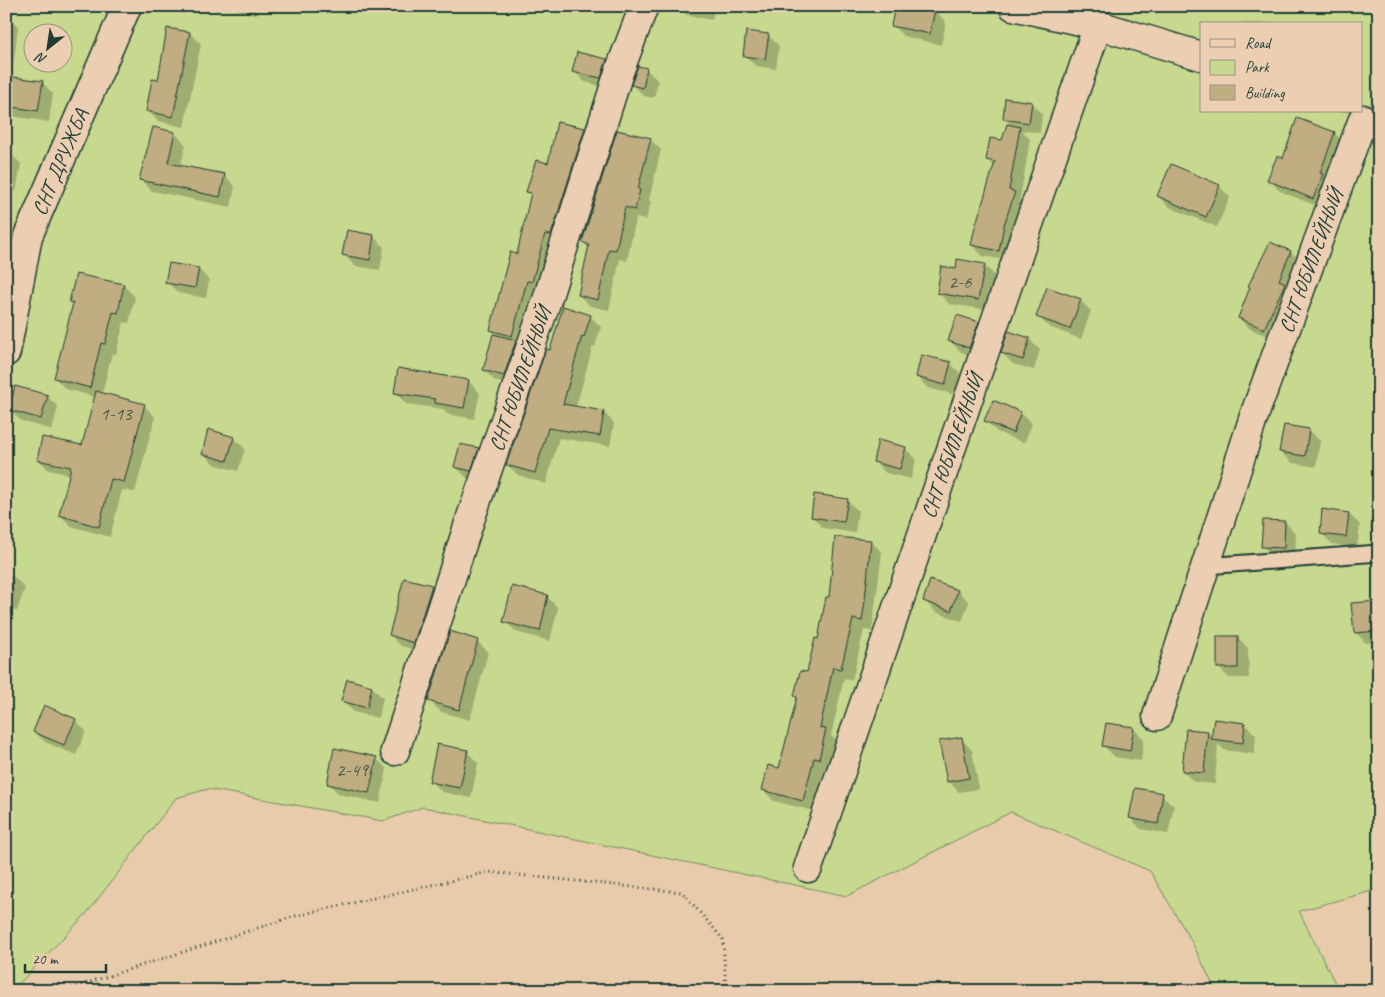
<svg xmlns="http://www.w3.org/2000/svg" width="1385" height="997" viewBox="0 0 1385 997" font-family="Caveat,sans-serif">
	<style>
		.green { fill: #c6d98e; stroke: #728b61; fill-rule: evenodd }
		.shadow { fill: #0003 }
		.building { fill: #c0ad81; stroke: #1f3d34 }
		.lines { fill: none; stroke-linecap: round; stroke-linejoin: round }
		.lane-casing { stroke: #1f3d34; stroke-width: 19 }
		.street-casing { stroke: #1f3d34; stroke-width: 31 }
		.path { stroke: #1f3d34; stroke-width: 3; stroke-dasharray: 1 4; stroke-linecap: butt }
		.lane { stroke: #eccfb3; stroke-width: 15 }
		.street { stroke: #eccfb3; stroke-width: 28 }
		.labels { text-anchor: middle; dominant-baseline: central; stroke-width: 4; stroke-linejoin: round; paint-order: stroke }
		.number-label { font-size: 19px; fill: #475947 }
		.street-label { font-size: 21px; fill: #1f3d34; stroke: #eccfb3 }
	</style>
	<rect width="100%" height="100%" fill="#e8cbab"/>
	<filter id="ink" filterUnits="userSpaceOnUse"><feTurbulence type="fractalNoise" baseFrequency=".02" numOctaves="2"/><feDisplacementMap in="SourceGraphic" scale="10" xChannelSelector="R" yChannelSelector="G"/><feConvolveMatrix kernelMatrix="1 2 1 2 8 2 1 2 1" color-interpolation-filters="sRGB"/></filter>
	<g filter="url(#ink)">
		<path class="green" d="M 6,6 L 1379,6 L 1379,889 L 1299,911 L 1339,991 L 1216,991 L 1193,944 L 1150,871 L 1011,812 L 847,896 L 423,807 L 383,821 L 208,789 L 176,798 L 87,913 L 12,991 L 6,991 ZM 1201,24 L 1361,24 L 1361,111 L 1201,111 ZM 32,32 L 62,32 L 62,62 L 32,62 Z"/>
		<g class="shadow">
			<polygon points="50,6 66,6 66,9"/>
			<polygon points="226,6 257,6 255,15"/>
			<polygon points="679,6 715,6 712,20 687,15"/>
			<polygon points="934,10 946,22 941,45 903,36 892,25"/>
			<polygon points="6,15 18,26 12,78 42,82 53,94 49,122 6,115"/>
			<polygon points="190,33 201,44 184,127 158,121 147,110"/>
			<polygon points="768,35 779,46 776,69 756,66 744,55"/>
			<polygon points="607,60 618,71 612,89 585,82 574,71"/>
			<polygon points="647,70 658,81 654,98 644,96 633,85"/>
			<polygon points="1031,103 1042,114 1040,133 1021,130 1030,139 1020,199 1025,204 1010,261 983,256 972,245 995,167 988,160 1002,141 1012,126 1004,118"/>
			<polygon points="584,129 595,140 515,386 495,381 484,370 494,333 491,330 518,255 532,195 528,191 549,165"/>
			<polygon points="175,133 186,145 180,167 224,175 235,186 231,207 152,191 141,180"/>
			<polygon points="1334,133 1345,144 1324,209 1280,191 1269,180 1284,159"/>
			<polygon points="650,139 661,150 649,200 651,202 646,220 636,218 627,261 620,259 609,310 590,306 579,295 589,248 583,242"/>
			<polygon points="6,152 10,153 21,164 16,192 6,190"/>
			<polygon points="1219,186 1230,197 1217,227 1169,207 1158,196"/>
			<polygon points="373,236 384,247 380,270 355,266 344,255"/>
			<polygon points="1270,243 1291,252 1302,263 1275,339 1250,329 1239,318"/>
			<polygon points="984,265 995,276 989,310 949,304 938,292 957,270"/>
			<polygon points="198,269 209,280 206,298 178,293 167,282"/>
			<polygon points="124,286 135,297 129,323 124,322 116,354 112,353 102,394 144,405 155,417 135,492 122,490 110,537 71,526 60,515 71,475 49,470 38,459 83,447 96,397 66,389 55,378 74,305 71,302"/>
			<polygon points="1080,300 1091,311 1081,339 1049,327 1038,316"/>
			<polygon points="590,316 601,327 595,347 593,346 576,407 603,412 614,423 610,446 559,438 546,484 518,475 507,464 551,352"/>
			<polygon points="978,323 989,334 980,359 961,352 950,341"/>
			<polygon points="1029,339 1040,350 1034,370 1013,364 1002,353"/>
			<polygon points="950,363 961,374 956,395 928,388 917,377"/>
			<polygon points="468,381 480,393 474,419 447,414 443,409 406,404 395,392"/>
			<polygon points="47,396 58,407 52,430 21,421 10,410"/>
			<polygon points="993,402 1021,413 1032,424 1024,443 997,432 986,421"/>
			<polygon points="1309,430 1320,441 1316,467 1292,463 1281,452"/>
			<polygon points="234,438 245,449 238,471 214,464 203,453"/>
			<polygon points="905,448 916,459 911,479 886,473 875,462"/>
			<polygon points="478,449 489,460 482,481 467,478 456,467"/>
			<polygon points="847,500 858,511 855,533 823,528 812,516"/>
			<polygon points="1374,505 1379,506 1379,538 1370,529"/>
			<polygon points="1349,514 1360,525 1357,548 1332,544 1321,533"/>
			<polygon points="1285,522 1296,534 1295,559 1274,557 1263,546"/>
			<polygon points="870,541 882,552 872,631 864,630 852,680 844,678 831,736 837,741 830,769 825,768 814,811 774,801 763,790 780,769 798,698 796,696 808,674 819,641 830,599"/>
			<polygon points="6,574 14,577 25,588 17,611 6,608"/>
			<polygon points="405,580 432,587 443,598 425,653 401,646 390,635"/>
			<polygon points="931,582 958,591 969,602 962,621 936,612 925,601"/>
			<polygon points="547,597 558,608 550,641 516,632 505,621"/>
			<polygon points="1379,603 1379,642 1366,643 1355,632"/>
			<polygon points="1237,637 1248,648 1249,678 1229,678 1218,667"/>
			<polygon points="477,641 488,652 470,720 441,712 430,701"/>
			<polygon points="372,687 383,698 378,718 354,712 342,701"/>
			<polygon points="75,720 86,731 76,755 45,742 34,731"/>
			<polygon points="1245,724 1256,735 1254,754 1224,750 1218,744 1215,784 1194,782 1183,771 1207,732 1213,737"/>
			<polygon points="1133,728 1144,739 1141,761 1115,757 1104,746"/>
			<polygon points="961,739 972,750 979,789 959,792 948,781"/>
			<polygon points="467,752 478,763 471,798 442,792 431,781"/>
			<polygon points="376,758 387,769 380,803 339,794 328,783"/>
			<polygon points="1162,795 1174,806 1168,834 1141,829 1130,818"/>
		</g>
		<g class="building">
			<polygon points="895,6 921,6 935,9 930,34 891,26"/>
			<polygon points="167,28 190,32 173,117 146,111 152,79 158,80"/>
			<polygon points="746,31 769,34 765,59 743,56"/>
			<polygon points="577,52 607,59 601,78 572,72"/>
			<polygon points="638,66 647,68 643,88 631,85"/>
			<polygon points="6,76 43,81 38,111 6,106"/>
			<polygon points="1005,98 1032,102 1029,123 1003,119"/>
			<polygon points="1297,118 1335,132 1320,173 1323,174 1313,199 1267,180 1277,156 1283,158"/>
			<polygon points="557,122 585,128 551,235 545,234 532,282 527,281 512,336 490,330 510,252 517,254 531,193 526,192 536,160 548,163"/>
			<polygon points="1007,124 1020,127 1009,190 1015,192 1004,225 999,251 971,245 975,227 995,162 986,160 990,138 1002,140"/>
			<polygon points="153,127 175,132 168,163 225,174 220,197 139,180"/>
			<polygon points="617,130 651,138 638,189 640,190 635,210 625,207 616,250 609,249 598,300 578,295 589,245 582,242"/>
			<polygon points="1171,164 1220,185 1206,217 1157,196"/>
			<polygon points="347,230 374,235 370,260 342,255"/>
			<polygon points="1270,242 1291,251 1279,280 1285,283 1264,329 1238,318 1250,287 1248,286"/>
			<polygon points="957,259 985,264 978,300 937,293 941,266 956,269"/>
			<polygon points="169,263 199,268 195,288 165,283"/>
			<polygon points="76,274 124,284 118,313 113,312 105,344 101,343 90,388 54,378 73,303 69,302"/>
			<polygon points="1047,287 1081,299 1070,329 1036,317"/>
			<polygon points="563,306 591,315 584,337 582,336 563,404 604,411 600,436 548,428 535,473 506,465 546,349 550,350"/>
			<polygon points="957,315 979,322 969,348 948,341"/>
			<polygon points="1008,331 1030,338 1023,360 1001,353"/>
			<polygon points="493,334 516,340 504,376 483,370"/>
			<polygon points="921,355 951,362 945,385 916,377"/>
			<polygon points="398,368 469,380 464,408 435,403 435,399 394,393"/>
			<polygon points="15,386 48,395 41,419 9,410"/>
			<polygon points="96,391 145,404 124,482 111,479 99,527 59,515 71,467 37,460 42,437 82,445"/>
			<polygon points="993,400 1021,412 1013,433 984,421"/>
			<polygon points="1284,425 1309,429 1305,456 1279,452"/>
			<polygon points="208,429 234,437 227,461 202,454"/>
			<polygon points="878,440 906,447 900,469 873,462"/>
			<polygon points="460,444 479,448 471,471 454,467"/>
			<polygon points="814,494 848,499 844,522 811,517"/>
			<polygon points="1322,509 1349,513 1346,537 1320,534"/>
			<polygon points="1263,520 1285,521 1284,548 1261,547"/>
			<polygon points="835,537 871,540 865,600 862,621 853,619 841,669 833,667 820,728 826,729 819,759 814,758 803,801 762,790 768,765 779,768 797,697 794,696 800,671 807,672 815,638 818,639 826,597 829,597"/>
			<polygon points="404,578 432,585 414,643 389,635"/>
			<polygon points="930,580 958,590 951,611 923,601"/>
			<polygon points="512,586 548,595 540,631 503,622"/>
			<polygon points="1379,601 1379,631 1354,633 1351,603"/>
			<polygon points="450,631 478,640 459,710 428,701"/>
			<rect x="1217" y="636" width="21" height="32"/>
			<polygon points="347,679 372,686 367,708 341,701"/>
			<polygon points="44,705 76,719 64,745 33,732"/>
			<polygon points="1214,719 1245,723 1243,743 1211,739"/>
			<polygon points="1106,723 1134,727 1130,751 1102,746"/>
			<polygon points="1186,729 1208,731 1204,773 1182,771"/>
			<polygon points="962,737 969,778 947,782 939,741"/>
			<polygon points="437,744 468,750 460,788 429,782"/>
			<polygon points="334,748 377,757 369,793 327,784"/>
			<polygon points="1135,788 1163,793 1158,824 1129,818"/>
		</g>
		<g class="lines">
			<defs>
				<polyline id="lane" points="1206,566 1379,553"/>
				<g id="street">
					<polyline points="1013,6 1098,25 1201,56"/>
					<polyline points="6,352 28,236 127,6"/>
					<polyline points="1157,716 1255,413 1363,119"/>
					<polyline points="395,751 470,520 546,303 619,72 644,6"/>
					<polyline points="808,868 969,397 1098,25"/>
				</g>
			</defs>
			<use href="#lane" class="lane-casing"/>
			<use href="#street" class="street-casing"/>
			<polyline class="path" points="62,991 295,916 489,872 682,892 723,939 726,991"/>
			<use href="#lane" class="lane"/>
			<use href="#street" class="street"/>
		</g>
	</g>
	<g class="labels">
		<g class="number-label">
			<text x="960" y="282">2-6</text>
			<text x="116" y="414">1-13</text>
			<text x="352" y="770">2-49</text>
		</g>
		<g class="street-label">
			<text transform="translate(60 162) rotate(-67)">СНТ ДРУЖБА</text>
			<text transform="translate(1311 261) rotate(-70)">СНТ ЮБИЛЕЙНЫЙ</text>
			<text transform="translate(520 379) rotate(-71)">СНТ ЮБИЛЕЙНЫЙ</text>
			<text transform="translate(952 446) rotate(-71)">СНТ ЮБИЛЕЙНЫЙ</text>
		</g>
	</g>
	<rect width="1385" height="997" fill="none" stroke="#eccfb3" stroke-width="25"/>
	<rect x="12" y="12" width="1360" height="972" fill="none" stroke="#1f3d34" stroke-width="2" filter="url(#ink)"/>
	<rect x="1200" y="22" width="162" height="90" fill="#eccfb3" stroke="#9a9580"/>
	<rect x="1210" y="39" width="25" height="8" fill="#eccfb3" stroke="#9a9580"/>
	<text x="1245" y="48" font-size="15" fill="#1f3d34">Road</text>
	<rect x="1210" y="60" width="25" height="15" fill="#c6d98e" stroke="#9a9580"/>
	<text x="1245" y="72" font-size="15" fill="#1f3d34">Park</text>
	<rect x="1210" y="85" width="25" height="15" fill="#c0ad81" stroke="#9a9580"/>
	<text x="1245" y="98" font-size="15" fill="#1f3d34">Building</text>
	<g transform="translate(48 48) rotate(210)"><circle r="24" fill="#eccfb3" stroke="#9a9580"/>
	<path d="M0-4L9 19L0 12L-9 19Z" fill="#1f3d34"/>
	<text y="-8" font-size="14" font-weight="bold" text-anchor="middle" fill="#1f3d34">N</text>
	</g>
	<path d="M25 964v8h81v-8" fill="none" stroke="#1f3d34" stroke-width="2.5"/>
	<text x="32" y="964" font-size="15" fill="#1f3d34" stroke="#eccfb3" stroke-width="4" paint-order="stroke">20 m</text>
</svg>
